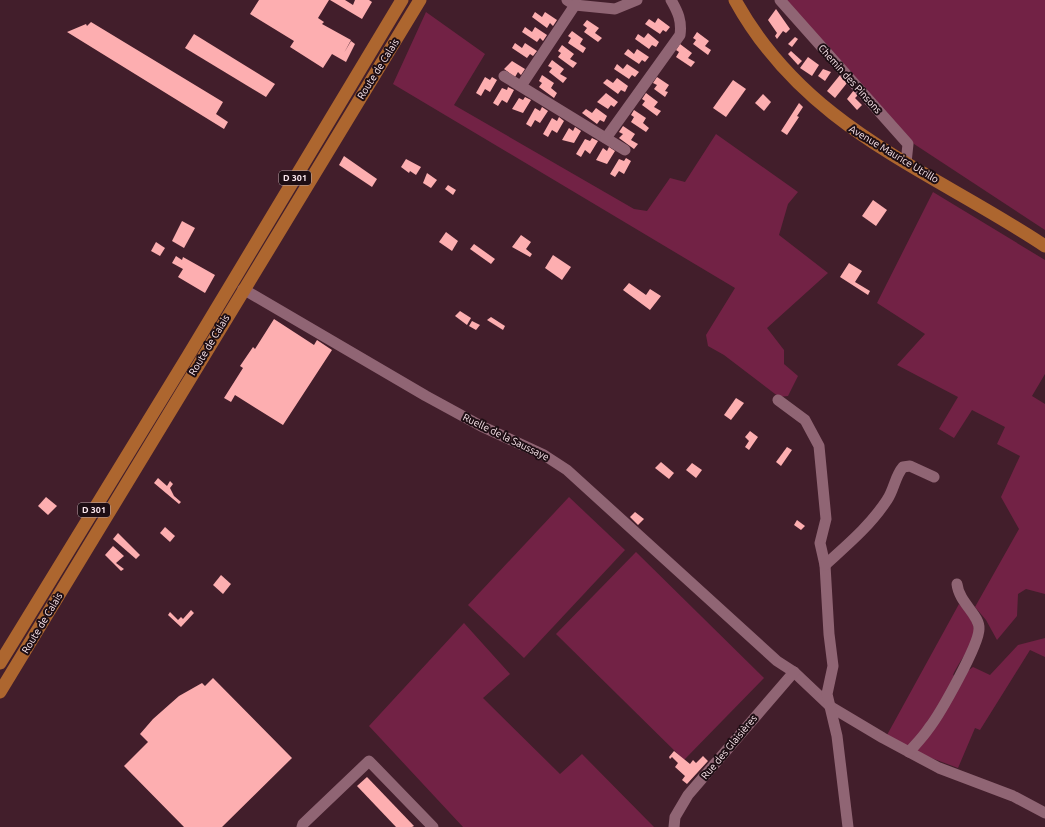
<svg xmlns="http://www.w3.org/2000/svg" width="1045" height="827" viewBox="0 0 1045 827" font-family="Ubuntu,sans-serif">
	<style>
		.green { fill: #722245 }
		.building { fill: #fdaeb0 }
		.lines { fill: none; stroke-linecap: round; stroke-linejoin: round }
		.minor { stroke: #906574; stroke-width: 11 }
		.major { stroke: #ad662f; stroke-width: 13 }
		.labels { text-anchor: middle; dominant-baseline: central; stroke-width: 4; stroke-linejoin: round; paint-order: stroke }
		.shield { fill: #1e0e14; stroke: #baa7ad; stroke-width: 1 }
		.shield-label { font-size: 9px; font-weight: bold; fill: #fde9ef }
		.street-label { font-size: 10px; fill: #fde9ef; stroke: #1e0e14 }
	</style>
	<rect width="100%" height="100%" fill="#421e2b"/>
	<g class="green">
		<polygon points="781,0 1045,0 1045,230 911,142"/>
		<polygon points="426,12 485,54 454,105 634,209 647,211 670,178 685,182 716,134 798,192 788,204 779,235 828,273 767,328 784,350 784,364 798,376 788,396 779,397 724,355 708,346 706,335 735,288 393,84"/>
		<polygon points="933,192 1045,260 1045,374 1032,396 1045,404 1045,594 1026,589 1018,594 1017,616 997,640 986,620 975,607 1019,529 1001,497 1020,456 997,444 1005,427 972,410 954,438 939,429 958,397 897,365 925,334 877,303"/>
		<polygon points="569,497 625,550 524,658 468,605"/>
		<polygon points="636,552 764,678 684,760 556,634"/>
		<path d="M 959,604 C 989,636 968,644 953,675 L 958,678 L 973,667 L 990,675 L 1018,645 L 1045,638 L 1045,657 L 1030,650 L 980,730 L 975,728 L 958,768 L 926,756 L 887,735 Z"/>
		<polygon points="464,623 510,674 483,698 560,774 582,754 654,827 463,827 369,726"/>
	</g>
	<g class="building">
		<polygon points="259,0 329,0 318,18 324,22 322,24 351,40 344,53 351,41 355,44 346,62 332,54 323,68 290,47 294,41 250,14"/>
		<polygon points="330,0 345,0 353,5 355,0 369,0 372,2 362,19"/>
		<polygon points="776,9 790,29 786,33 783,31 777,39 775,36 777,33 768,20"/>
		<polygon points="535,12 542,17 545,12 557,20 553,26 550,23 547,28 532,17"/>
		<polygon points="658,18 670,27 666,32 663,30 660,34 645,24 649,19 655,23"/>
		<polygon points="587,20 599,28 595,33 602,38 598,42 584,32 587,28 583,25"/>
		<polygon points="91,22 223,102 216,114 228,122 224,129 67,32 86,24 87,26"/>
		<polygon points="525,27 532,32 535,27 547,35 543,41 540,38 537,42 522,32"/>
		<polygon points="572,31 583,39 580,44 586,48 583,53 568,43 571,38 568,36"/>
		<polygon points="697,32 709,41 705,46 711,50 708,55 693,44 696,40 693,38"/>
		<polygon points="648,33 659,42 656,47 652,45 649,49 635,39 638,34 644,38"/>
		<polygon points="194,34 275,84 266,97 185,48"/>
		<polygon points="795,37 798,39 792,47 788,44"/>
		<polygon points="515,43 522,48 525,43 537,51 533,56 530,54 527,58 512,48"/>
		<polygon points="680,44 692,53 688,58 695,62 691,67 676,57 679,52 676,50"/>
		<polygon points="562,45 574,54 570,59 577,63 573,68 558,57 561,53 558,51"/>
		<polygon points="628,49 634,54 637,49 649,57 645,62 642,60 639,64 624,54"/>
		<polygon points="791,51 802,61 798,65 788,54"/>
		<polygon points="808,57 819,65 812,76 800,68"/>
		<polygon points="552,60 564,69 560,74 567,78 563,83 549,72 552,68 548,66"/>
		<polygon points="512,61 525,69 521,75 518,72 515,77 504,69"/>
		<polygon points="617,64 623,69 627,64 639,72 635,77 632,75 629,79 614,69"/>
		<polygon points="823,69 831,72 825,81 818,76"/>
		<polygon points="542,75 554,83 551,88 557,93 554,98 539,87 542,83 539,81"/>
		<polygon points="840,75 847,83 835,98 827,91"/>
		<polygon points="485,77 490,80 492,77 497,80 490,92 485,89 481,96 476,93"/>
		<polygon points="657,77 669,85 665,91 668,92 665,97 654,89 657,85 653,83"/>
		<polygon points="617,78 628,86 625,92 621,90 618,94 603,83 607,79 613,83"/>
		<polygon points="733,80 746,89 726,117 713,108"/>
		<polygon points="508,87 514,90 507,103 502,100 498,106 493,103 502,88 507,90"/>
		<polygon points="854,90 858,95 855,98 862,105 857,110 847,99"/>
		<polygon points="606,93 618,102 614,107 611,105 608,109 597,102"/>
		<polygon points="646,93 658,102 654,107 661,111 657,116 642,105 645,101 642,99"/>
		<polygon points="763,94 771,102 764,111 755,103"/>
		<polygon points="525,97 531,100 523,113 512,109 519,98 523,100"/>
		<polygon points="799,103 803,107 797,116 799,117 787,135 781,131"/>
		<polygon points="542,107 548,111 540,123 535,120 531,127 526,124 535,108 540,111"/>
		<polygon points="596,108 607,116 604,122 600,120 597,124 582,113 586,109 592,113"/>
		<polygon points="634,110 646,118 643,123 649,128 646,132 631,122 634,117 631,115"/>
		<polygon points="559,117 564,121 557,133 552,130 548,137 543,134 552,118 557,121"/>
		<polygon points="623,126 635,134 631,140 638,144 634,149 619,138 623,134 619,132"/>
		<polygon points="575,127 581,131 574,143 562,140 569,128 573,131"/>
		<polygon points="592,138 598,141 590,154 585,150 581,157 576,154 585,139 590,141"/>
		<polygon points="609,147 615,151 607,164 596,160 603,148 607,151"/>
		<polygon points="344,156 377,179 372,187 339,165"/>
		<polygon points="626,158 631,161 624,174 619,171 615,177 610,174 619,159 624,161"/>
		<polygon points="406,159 421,167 416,175 410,171 409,173 401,167"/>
		<polygon points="427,173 437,180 431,188 423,183"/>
		<polygon points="448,185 456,190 453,195 445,189"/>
		<polygon points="873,200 887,210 876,226 862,216"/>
		<polygon points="182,221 195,228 184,248 172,241"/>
		<polygon points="446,232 458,241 452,251 439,242"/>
		<polygon points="521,235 531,242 526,249 532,254 530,257 512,247"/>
		<polygon points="156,242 165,248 160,256 151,251"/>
		<polygon points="474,244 495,259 491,264 470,249"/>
		<polygon points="553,255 571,267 562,280 545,268"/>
		<polygon points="176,256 182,260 183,257 215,275 205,293 178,277 183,269 172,263"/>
		<polygon points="849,263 862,271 855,282 870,291 868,295 840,277"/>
		<polygon points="629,283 646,295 650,289 661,296 650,310 623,290"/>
		<polygon points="460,311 471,318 467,325 455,316"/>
		<polygon points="491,317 505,326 503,330 487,320"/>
		<polygon points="274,319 314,345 317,340 332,350 283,425 235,395 231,402 224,398 243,368 240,366 253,347 255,349"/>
		<polygon points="472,321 480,325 476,330 469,326"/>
		<polygon points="736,398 744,403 731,420 724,415"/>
		<polygon points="750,431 758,437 749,450 745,447 749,441 745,437"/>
		<polygon points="787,447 792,450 781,466 776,462"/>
		<polygon points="661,462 674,473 669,479 655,468"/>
		<polygon points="692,463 702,470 696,478 686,470"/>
		<polygon points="158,478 167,486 170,481 173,484 170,488 174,496 181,502 179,504 154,483"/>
		<polygon points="46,497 57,506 48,515 38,506"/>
		<polygon points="635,512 644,519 638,525 630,517"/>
		<polygon points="797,520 805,526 801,530 794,525"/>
		<polygon points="165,527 175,536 170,542 160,533"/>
		<polygon points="118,533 140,555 136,559 113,539"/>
		<polygon points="113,546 124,556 116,563 124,569 121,571 105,555"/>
		<polygon points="221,575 231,584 223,594 213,585"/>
		<polygon points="191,610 194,613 181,627 168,615 170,612 178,620 181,617 183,619"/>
		<polygon points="213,678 292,758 222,827 184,827 124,766 148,742 140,734 153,719 179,696 202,683 205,686"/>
		<polygon points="674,751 690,764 693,760 696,763 703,756 708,761 687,784 682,780 685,776 675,767 678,763 672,757 670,759 669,757"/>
		<polygon points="367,777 414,826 412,827 396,827 357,786"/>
	</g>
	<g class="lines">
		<g class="minor">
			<polyline points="567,0 575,5 615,9 637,0"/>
			<polyline points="780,0 908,144 906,163"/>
			<polyline points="504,76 625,150"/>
			<polyline points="521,86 575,5"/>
			<path d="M 606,138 L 680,35 C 682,21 678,12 671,0"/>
			<polyline points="243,289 426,396 481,426 544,455 567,470 777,661 794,672 831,707 883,738 939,768 1013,796 1045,813"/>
			<polyline points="778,400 805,420 819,446 826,519 820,543 825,565 829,634 833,666 827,694 837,736 848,827"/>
			<path d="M 825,565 C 847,545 870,526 887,500 C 894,490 895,476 903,467 L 910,466 L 934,477"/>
			<path d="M 909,752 C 916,744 923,737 929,728 C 940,714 979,645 979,629 C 980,615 959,603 957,584"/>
			<polyline points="302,827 303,824 369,761 433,827"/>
			<polyline points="674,827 675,817 688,795 794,672"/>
		</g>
		<g class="major">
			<path d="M 735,0 C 806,129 929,169 1045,246"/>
			<polyline points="0,663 188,356 402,0"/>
			<polyline points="0,692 420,0"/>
		</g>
	</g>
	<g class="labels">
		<g class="shield">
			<rect x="279" y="171" width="32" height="14" rx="3"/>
			<rect x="78" y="503" width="32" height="14" rx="3"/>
		</g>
		<g class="shield-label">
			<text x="295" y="178">D 301</text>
			<text x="94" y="510">D 301</text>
		</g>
		<g class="street-label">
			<text transform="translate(378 69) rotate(-58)">Route de Calais</text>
			<text transform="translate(850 79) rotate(48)">Chemin des Pinsons</text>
			<text transform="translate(894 154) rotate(31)">Avenue Maurice Utrillo</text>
			<text transform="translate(209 345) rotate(-59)">Route de Calais</text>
			<text transform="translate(506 437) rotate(26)">Ruelle de la Saussaye</text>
			<text transform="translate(42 623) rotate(-59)">Route de Calais</text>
			<text transform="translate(729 747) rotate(-50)">Rue des Glaisières</text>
		</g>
	</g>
</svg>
